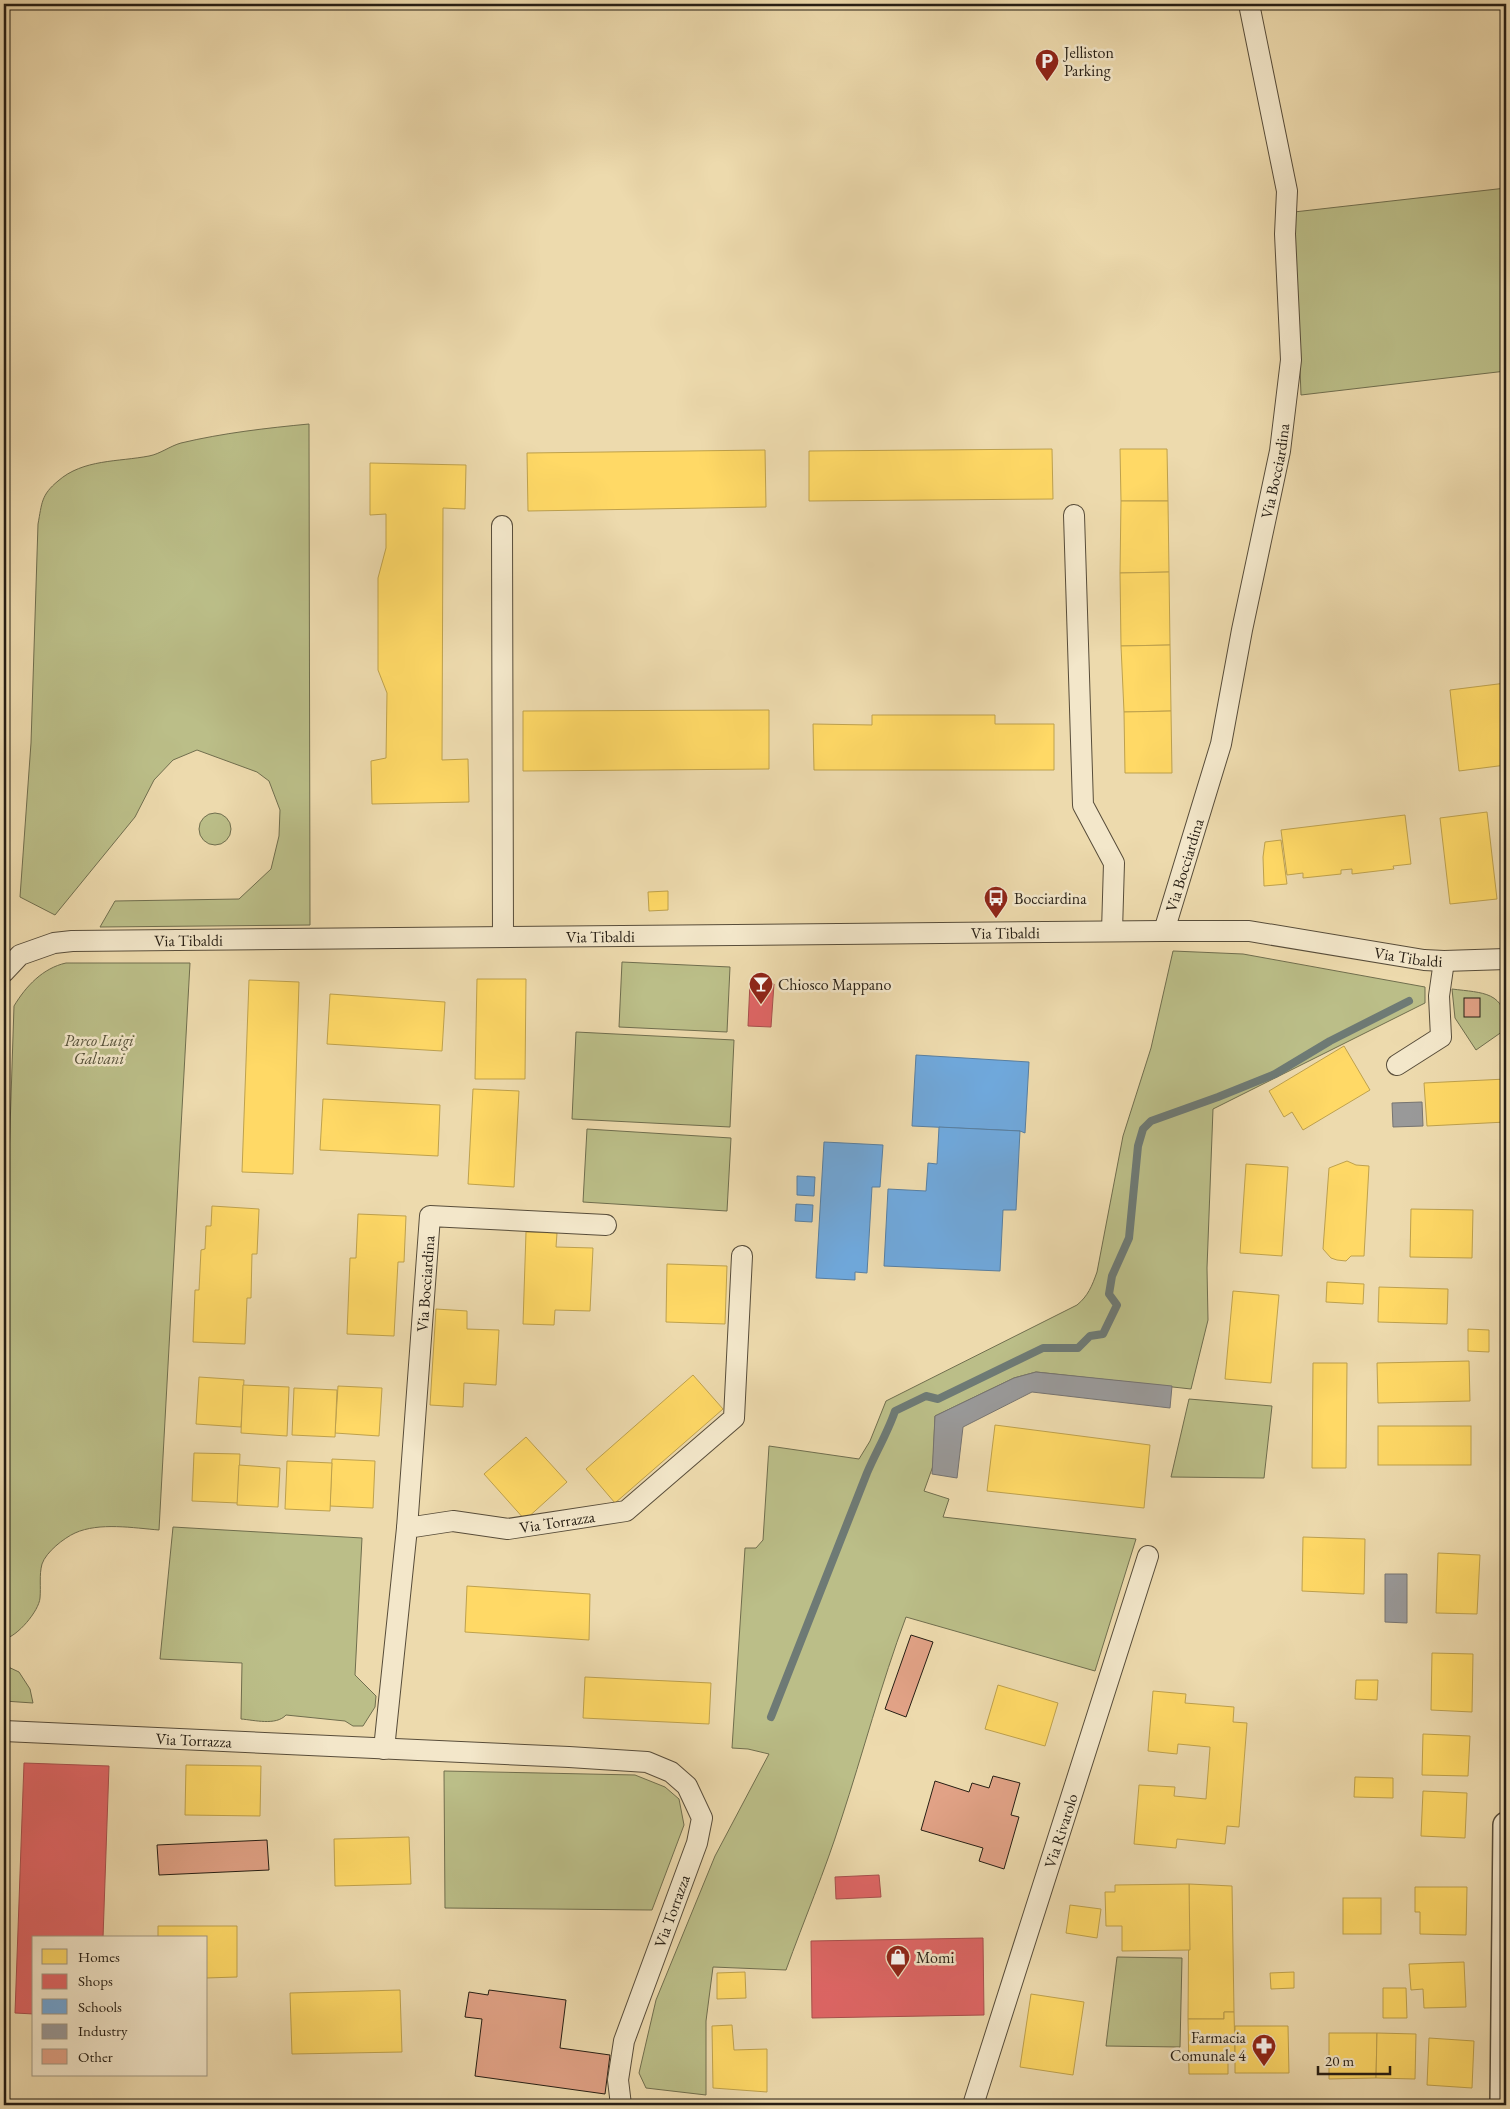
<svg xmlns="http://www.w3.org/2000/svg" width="1510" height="2109" viewBox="0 0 1510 2109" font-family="'EB Garamond',serif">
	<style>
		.green { fill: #bbbe88; stroke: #706e4e }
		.homes { fill: #ffd966; stroke: #bea14d }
		.shops { fill: #e06666; stroke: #a8504d }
		.schools { fill: #6fa8dc; stroke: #597fa0 }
		.industry { fill: #999; stroke: #767471 }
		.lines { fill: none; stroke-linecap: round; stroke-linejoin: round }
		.stream { stroke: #6e7a75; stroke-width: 8 }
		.building { fill: #e1a286; stroke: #261e14 }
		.minor-casing { stroke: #584d3a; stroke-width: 22 }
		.tertiary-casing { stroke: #584d3a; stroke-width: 28 }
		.minor { stroke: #f3e7ca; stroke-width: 20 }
		.tertiary { stroke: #f3e7ca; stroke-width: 25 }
		.labels { text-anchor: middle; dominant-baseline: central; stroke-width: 5; stroke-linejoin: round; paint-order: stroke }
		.poi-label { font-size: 16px; fill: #261e14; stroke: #f3e7ca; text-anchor: start }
		.street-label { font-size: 16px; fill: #261e14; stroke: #f3e7ca }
		.park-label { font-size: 16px; font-style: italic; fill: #534e37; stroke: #f3e7ca }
	</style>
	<rect width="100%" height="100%" fill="#eddaad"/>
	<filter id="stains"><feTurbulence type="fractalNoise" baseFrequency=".004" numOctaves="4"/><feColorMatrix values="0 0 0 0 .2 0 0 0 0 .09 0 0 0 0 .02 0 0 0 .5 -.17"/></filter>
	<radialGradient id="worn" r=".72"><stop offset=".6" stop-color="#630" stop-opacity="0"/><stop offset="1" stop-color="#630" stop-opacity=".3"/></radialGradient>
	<g class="green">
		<polygon points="1506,188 1506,371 1301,395 1294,212"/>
		<path d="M 309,424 L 310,925 L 100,927 L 115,901 L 239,899 L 271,869 L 279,836 L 280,810 L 269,781 L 257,772 L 197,750 L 173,760 L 154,780 L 135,817 L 55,915 L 20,897 L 31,743 L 38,524 C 42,503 41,495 58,481 C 83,459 118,462 149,456 C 160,454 170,446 181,443 C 223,433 267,428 309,424 Z"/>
		<circle cx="215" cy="829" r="16"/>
		<path d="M 1173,951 L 1243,954 L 1425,987 L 1425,1003 L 1213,1109 L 1207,1268 L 1208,1320 L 1191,1389 L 1036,1372 L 1014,1378 L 935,1416 L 933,1466 L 924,1491 L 949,1499 L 943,1517 L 1136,1539 L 1095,1671 L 906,1617 C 881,1684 863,1753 841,1820 C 825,1871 804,1920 786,1970 L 713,1967 L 706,2021 L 706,2095 L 646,2088 L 639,2073 L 656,2000 L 715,1856 L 769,1754 L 748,1749 L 732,1748 L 745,1548 L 756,1548 L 763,1540 L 769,1446 L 859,1459 L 870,1441 L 886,1401 L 1077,1305 C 1088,1296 1092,1286 1097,1272 L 1123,1136 L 1151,1048 Z"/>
		<polygon points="622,962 730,967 727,1032 619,1027"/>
		<path d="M 66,963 L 190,963 L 159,1530 C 134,1528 99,1522 75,1533 C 64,1538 46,1552 42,1564 C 39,1575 41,1587 40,1598 C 39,1611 17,1637 4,1639 L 4,1312 L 14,1006 C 26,986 43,968 66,963 Z"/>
		<path d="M 1452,989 C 1483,993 1506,991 1506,1029 L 1476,1050 L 1455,1018 Z"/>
		<polygon points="576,1032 734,1040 730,1127 572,1119"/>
		<polygon points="587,1129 731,1138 727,1211 583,1202"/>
		<polygon points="1189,1399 1272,1406 1264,1478 1171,1477"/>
		<path d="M 173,1527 L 362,1538 L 355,1675 L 376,1696 L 375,1707 L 363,1726 L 353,1726 L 345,1721 L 286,1715 C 276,1726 254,1720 241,1719 L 242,1663 L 160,1659 Z"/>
		<polygon points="4,1665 19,1672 30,1689 33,1703 4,1701"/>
		<polygon points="444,1771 635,1775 665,1787 679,1799 684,1825 652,1910 445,1908"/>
		<polygon points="1117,1957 1182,1958 1180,2047 1106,2046"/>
	</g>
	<g class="homes">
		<polygon points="1052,449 1053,499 809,501 809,451"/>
		<polygon points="1120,449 1167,449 1168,501 1121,501"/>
		<polygon points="765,450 766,507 528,511 527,453"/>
		<polygon points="370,463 466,465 465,509 443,508 442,760 468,759 469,802 372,804 371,761 386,758 387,693 378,670 378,578 386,548 386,514 370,515"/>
		<polygon points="1121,501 1168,501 1169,572 1120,573"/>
		<polygon points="1169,572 1170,645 1121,646 1120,573"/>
		<polygon points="1170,645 1171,711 1124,712 1121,646"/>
		<polygon points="1506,683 1506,765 1459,771 1450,690"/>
		<polygon points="769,710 769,769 523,771 523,711"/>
		<polygon points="1171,711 1172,773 1125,773 1124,712"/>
		<polygon points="872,715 995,715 995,724 1054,724 1054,770 814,770 813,724 872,725"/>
		<polygon points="1487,812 1497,899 1450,904 1440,818"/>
		<polygon points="1405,815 1411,864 1393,866 1394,869 1352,874 1352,869 1341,870 1341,874 1303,878 1303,873 1287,875 1281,830"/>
		<polygon points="1281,840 1287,884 1264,886 1263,857 1265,842"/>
		<polygon points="668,891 668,910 649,911 648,892"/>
		<polygon points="477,979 526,979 525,1079 475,1079"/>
		<polygon points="249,980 299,982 293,1174 242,1172"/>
		<polygon points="330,994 445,1002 442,1051 327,1044"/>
		<polygon points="1344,1046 1370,1090 1303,1130 1292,1112 1284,1117 1269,1091"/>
		<polygon points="1506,1079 1506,1122 1427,1126 1424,1083"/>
		<polygon points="473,1089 519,1091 514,1187 468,1184"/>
		<polygon points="323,1099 440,1105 438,1156 320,1150"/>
		<polygon points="1347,1161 1356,1165 1369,1166 1364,1256 1351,1256 1346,1261 1337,1260 1331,1258 1323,1249 1329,1168"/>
		<polygon points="1246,1164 1288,1167 1282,1256 1240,1253"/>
		<polygon points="212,1206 259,1209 257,1254 252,1254 251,1298 247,1298 245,1344 193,1342 195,1290 199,1290 201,1250 205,1249 206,1226 211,1226"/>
		<polygon points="1411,1209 1473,1210 1472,1258 1410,1257"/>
		<polygon points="358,1214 406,1216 404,1262 398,1262 394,1336 347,1334 350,1258 356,1258"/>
		<polygon points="526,1232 557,1233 556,1247 593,1248 590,1311 555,1310 554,1325 523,1324"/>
		<polygon points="667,1264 727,1266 725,1324 666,1322"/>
		<polygon points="1327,1282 1364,1284 1363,1304 1326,1302"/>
		<polygon points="1379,1287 1448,1289 1447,1324 1378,1322"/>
		<polygon points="1233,1291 1279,1295 1271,1383 1225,1379"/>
		<polygon points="436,1309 467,1311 467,1329 499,1330 496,1385 464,1383 463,1407 430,1405"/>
		<polygon points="1468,1329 1489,1330 1489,1352 1468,1351"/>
		<polygon points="1469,1361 1470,1401 1378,1403 1377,1363"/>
		<polygon points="1313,1363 1347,1363 1346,1468 1312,1468"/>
		<polygon points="693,1375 723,1409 615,1503 586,1469"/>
		<polygon points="199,1377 244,1380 241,1427 196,1424"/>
		<polygon points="243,1385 289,1387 287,1436 241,1433"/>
		<polygon points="338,1386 382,1388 379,1436 335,1433"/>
		<polygon points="294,1388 337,1390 335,1437 292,1435"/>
		<polygon points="995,1425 1150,1445 1144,1508 987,1491"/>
		<rect x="1378" y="1426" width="93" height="39"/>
		<polygon points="526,1437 567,1482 525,1520 484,1474"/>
		<polygon points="194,1453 240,1454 238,1503 192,1501"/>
		<polygon points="332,1459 375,1461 373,1508 330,1506"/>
		<polygon points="287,1461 332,1463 330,1511 285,1509"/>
		<polygon points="239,1465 280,1468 278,1507 237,1505"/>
		<polygon points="1303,1537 1365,1539 1364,1594 1302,1591"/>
		<polygon points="1438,1553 1480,1555 1477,1614 1436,1613"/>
		<polygon points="467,1586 590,1594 589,1640 465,1632"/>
		<polygon points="1432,1653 1473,1654 1472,1712 1431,1710"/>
		<polygon points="585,1677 711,1683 709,1724 583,1718"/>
		<polygon points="1356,1680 1378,1680 1377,1700 1355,1699"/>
		<polygon points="998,1685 1058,1703 1045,1746 985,1729"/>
		<polygon points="1153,1691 1186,1694 1185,1703 1234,1707 1233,1722 1247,1723 1239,1827 1227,1826 1225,1844 1177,1839 1176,1848 1134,1844 1139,1785 1175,1787 1174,1796 1206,1799 1210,1747 1178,1744 1177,1754 1148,1751"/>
		<polygon points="1423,1734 1470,1736 1468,1776 1422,1775"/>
		<polygon points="186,1765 261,1766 260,1816 185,1815"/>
		<polygon points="1355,1777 1393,1778 1393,1798 1354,1797"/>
		<polygon points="1423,1791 1467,1793 1465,1838 1421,1836"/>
		<polygon points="409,1837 411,1884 335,1886 334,1839"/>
		<polygon points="1189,1884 1232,1886 1234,2012 1224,2012 1224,2019 1188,2019"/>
		<polygon points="1189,1884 1190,1950 1122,1951 1122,1926 1106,1926 1105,1892 1115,1892 1115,1885"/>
		<polygon points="1415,1887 1467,1887 1466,1935 1420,1934 1420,1912 1415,1912"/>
		<rect x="1343" y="1898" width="38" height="36"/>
		<polygon points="1070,1905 1101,1909 1097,1938 1066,1933"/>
		<polygon points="158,1926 237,1926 237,1977 206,1978 206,1938 158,1938"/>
		<polygon points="1464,1962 1466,2007 1424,2008 1423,1989 1411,1990 1409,1964"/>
		<polygon points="745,1972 746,1998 717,1999 717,1973"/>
		<polygon points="1294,1972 1294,1988 1271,1989 1270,1973"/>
		<polygon points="1383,1988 1406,1988 1407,2018 1383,2018"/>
		<polygon points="400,1990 402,2052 292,2054 290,1993"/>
		<polygon points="1031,1994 1084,2002 1073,2075 1020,2067"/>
		<polygon points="1224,2012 1234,2012 1235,2053 1228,2053 1228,2074 1189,2074 1188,2019 1224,2019"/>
		<polygon points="732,2025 734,2050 767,2049 767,2092 713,2088 712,2026"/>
		<polygon points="1235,2026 1288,2026 1289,2073 1235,2073"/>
		<polygon points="1329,2033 1377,2033 1376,2078 1329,2079"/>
		<polygon points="1377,2033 1416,2034 1415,2079 1376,2078"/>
		<polygon points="1429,2038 1474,2041 1472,2088 1427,2085"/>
	</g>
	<g class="shops">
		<polygon points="750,982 774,984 771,1027 748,1026"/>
		<polygon points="24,1763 109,1766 103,1938 34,1938 34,2014 15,2013"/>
		<polygon points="879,1875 881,1897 836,1899 835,1877"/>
		<polygon points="983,1938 984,2015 812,2018 811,1941"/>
	</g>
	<g class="schools">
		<polygon points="916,1055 1029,1062 1025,1133 1020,1131 912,1126"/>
		<polygon points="939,1127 1020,1131 1016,1210 1003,1210 1000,1271 884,1266 888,1189 926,1191 928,1163 937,1164"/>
		<polygon points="824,1142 883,1145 880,1187 872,1187 867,1273 855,1272 855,1280 816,1278"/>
		<polygon points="797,1176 815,1177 814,1196 797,1195"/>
		<polygon points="796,1204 813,1205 812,1222 795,1221"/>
	</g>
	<g class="industry">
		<polygon points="1422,1102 1423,1126 1393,1127 1392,1103"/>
		<polygon points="1036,1372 1172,1386 1170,1408 1032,1392 963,1427 957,1478 932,1474 935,1416 1014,1378"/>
		<polygon points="1385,1574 1407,1574 1407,1623 1385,1622"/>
	</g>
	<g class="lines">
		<path class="stream" d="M 771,1717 L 867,1473 C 876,1452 888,1432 895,1411 L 926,1396 L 938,1399 L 1043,1348 L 1078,1348 L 1090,1336 L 1103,1334 L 1117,1305 L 1109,1294 L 1112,1276 L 1129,1238 L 1138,1146 L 1143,1129 L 1151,1121 L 1218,1097 L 1275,1074 L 1330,1041 L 1409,1001"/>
	</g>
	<g class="building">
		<rect x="1464" y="998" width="16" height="19"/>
		<polygon points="911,1635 933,1642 906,1717 885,1709"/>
		<polygon points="993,1776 1020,1783 1011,1815 1019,1817 1004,1869 979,1861 983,1848 921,1830 935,1781 969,1792 972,1783 989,1788"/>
		<polygon points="267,1840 269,1870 159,1875 157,1845"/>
		<polygon points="489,1990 566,2000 560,2048 610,2055 605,2094 475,2076 482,2019 465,2017 469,1992 488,1995"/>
	</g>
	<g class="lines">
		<defs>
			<g id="minor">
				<polyline points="1074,515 1083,805 1114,863 1112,931"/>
				<polyline points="502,526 503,937"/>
				<path id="s1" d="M 1164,931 L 1221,744 L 1242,630 L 1280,451 L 1291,360 L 1285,234 L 1287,191 L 1249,4"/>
				<path id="s2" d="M 4,972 L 20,955 L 54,943 L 72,941 L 1164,931 L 1249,931 L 1424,960 L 1444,961 L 1506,959"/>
				<polyline points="1397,1065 1441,1037 1439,996 1444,961"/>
				<path id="s3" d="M 407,1528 L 430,1216 L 606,1225"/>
				<path id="s4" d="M 4,1731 L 569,1757 L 647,1762 L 671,1772 L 687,1786 L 702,1818 L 697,1843 L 624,2041 L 618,2080 L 621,2105"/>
				<path id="s5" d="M 384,1749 L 407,1528 L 453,1521 L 508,1529 L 626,1511 L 734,1418 L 742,1256"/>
				<path id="s6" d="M 973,2105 L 1148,1556"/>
			</g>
			<polyline id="tertiary" points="1503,2105 1506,1825"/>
		</defs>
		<use href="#minor" class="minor-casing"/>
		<use href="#tertiary" class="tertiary-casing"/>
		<use href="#minor" class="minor"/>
		<use href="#tertiary" class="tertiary"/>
	</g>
	<defs>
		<symbol id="parking-pin" viewBox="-11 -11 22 30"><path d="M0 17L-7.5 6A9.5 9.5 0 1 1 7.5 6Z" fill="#8f2418" stroke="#f3e7ca"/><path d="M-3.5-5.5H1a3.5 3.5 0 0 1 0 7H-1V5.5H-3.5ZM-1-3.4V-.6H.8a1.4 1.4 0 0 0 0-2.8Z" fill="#fff"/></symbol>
		<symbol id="bus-pin" viewBox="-11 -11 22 30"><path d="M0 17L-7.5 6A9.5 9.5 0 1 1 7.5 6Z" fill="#8f2418" stroke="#f3e7ca"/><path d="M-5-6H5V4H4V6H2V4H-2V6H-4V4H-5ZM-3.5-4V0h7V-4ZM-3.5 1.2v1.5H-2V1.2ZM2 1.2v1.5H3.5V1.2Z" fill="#fff"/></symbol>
		<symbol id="bar-pin" viewBox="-11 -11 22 30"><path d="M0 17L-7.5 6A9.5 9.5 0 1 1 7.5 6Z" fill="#8f2418" stroke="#f3e7ca"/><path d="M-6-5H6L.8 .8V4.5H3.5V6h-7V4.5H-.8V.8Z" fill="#fff"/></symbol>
		<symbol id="shop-pin" viewBox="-11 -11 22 30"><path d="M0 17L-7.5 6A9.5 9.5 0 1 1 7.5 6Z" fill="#8f2418" stroke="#f3e7ca"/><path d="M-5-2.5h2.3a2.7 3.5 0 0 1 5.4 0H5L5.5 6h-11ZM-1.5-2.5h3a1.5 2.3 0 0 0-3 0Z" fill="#fff"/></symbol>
		<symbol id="pharmacy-pin" viewBox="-11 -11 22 30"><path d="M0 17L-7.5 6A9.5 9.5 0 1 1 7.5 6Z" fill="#8f2418" stroke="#f3e7ca"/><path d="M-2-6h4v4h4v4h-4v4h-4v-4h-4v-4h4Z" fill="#fff"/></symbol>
	</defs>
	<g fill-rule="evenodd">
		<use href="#parking-pin" x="1033" y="47" width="28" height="38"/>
		<use href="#bus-pin" x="982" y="884" width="28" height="38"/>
		<use href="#bar-pin" x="747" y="970" width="28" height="38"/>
		<use href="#shop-pin" x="884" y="1943" width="28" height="38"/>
		<use href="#pharmacy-pin" x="1250" y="2032" width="28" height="38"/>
	</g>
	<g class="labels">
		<g class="poi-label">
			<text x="1064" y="52">Jelliston<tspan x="1064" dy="18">Parking</tspan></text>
			<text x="1014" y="898">Bocciardina</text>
			<text x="778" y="984">Chiosco Mappano</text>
			<text x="916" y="1957">Momi</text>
			<text x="1246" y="2037" text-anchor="end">Farmacia<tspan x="1246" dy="18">Comunale 4</tspan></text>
		</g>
		<g class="street-label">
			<text stroke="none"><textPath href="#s1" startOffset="474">Via Bocciardina</textPath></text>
			<text stroke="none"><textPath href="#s1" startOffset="69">Via Bocciardina</textPath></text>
			<text stroke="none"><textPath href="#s2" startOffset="1011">Via Tibaldi</textPath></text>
			<text stroke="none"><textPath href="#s2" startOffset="606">Via Tibaldi</textPath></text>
			<text stroke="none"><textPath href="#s2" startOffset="194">Via Tibaldi</textPath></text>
			<text stroke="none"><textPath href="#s2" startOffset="1416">Via Tibaldi</textPath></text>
			<text stroke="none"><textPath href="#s3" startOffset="245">Via Bocciardina</textPath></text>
			<text stroke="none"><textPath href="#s5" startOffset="374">Via Torrazza</textPath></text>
			<text stroke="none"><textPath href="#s4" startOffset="190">Via Torrazza</textPath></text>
			<text stroke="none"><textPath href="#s6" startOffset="288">Via Rivarolo</textPath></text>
			<text transform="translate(672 1911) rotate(-70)">Via Torrazza</text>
		</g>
		<g class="park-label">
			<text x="99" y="1040">Parco Luigi<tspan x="99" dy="18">Galvani</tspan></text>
		</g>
	</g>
	<rect width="1510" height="2109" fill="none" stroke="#eddaad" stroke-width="20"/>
	<rect x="5" y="5" width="1500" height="2099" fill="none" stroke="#261e14" stroke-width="2.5"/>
	<rect x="10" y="10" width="1490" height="2089" fill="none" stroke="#261e14"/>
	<rect x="32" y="1936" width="175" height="140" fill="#f3e7ca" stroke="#a19781"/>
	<rect x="42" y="1949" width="25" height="15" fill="#ffd966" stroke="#a19781"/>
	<text x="78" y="1962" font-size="15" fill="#261e14">Homes</text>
	<rect x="42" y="1974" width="25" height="15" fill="#e06666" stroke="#a19781"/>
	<text x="78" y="1986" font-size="15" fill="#261e14">Shops</text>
	<rect x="42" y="1999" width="25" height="15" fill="#6fa8dc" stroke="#a19781"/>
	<text x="78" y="2012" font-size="15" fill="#261e14">Schools</text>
	<rect x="42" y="2024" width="25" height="15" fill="#999999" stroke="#a19781"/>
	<text x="78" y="2036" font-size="15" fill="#261e14">Industry</text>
	<rect x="42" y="2049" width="25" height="15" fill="#e1a286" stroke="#a19781"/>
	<text x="78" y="2062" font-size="15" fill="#261e14">Other</text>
	<path d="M1318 2066v8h72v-8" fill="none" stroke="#261e14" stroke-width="2.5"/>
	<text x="1325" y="2066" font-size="15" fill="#261e14" stroke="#f3e7ca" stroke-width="4" paint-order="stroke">20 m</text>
	<rect width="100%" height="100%" filter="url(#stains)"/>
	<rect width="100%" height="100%" fill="url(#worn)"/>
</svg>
